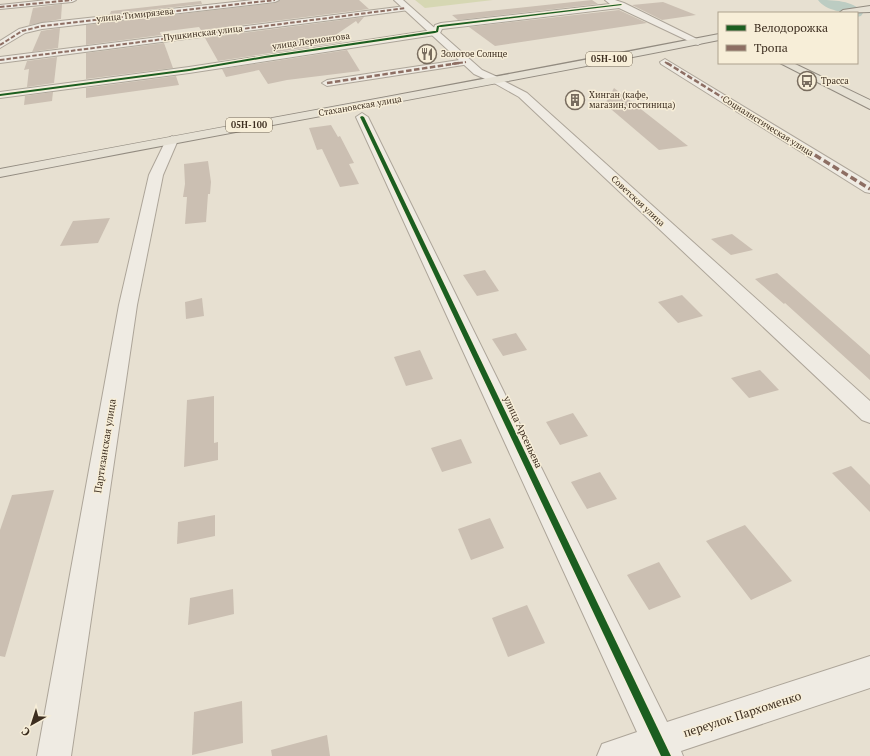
<svg xmlns="http://www.w3.org/2000/svg" width="870" height="756" viewBox="0 0 870 756" font-family="'PT Serif',serif">
	<style>
		.green { fill: #d6d7b3 }
		.lines { fill: none; stroke-linecap: round; stroke-linejoin: round }
		.river { fill: #bcccc2; fill-rule: evenodd }
		.building { fill: #cbbfb2 }
		.minor-casing { stroke: #ada599; stroke-width: 2 }
		.tertiary-casing { stroke: #ada599; stroke-width: 2 }
		.primary-casing { stroke: #928b80; stroke-width: 2 }
		.minor { fill: #efebe3; fill-rule: evenodd }
		.tertiary { fill: #efebe3; fill-rule: evenodd }
		.primary { fill: #e6e1d4; fill-rule: evenodd }
		.quiet-far2 { stroke: #8d6e63; stroke-width: 2; stroke-dasharray: 4.5 2; stroke-linecap: butt }
		.quiet-far1 { stroke: #8d6e63; stroke-width: 2.5; stroke-dasharray: 5.5 2.5; stroke-linecap: butt }
		.quiet { stroke: #8d6e63; stroke-width: 3.5; stroke-dasharray: 7 3.5; stroke-linecap: butt }
		.cycleway-casing { stroke: #f7eed8; stroke-width: 2 }
		.cycleway { fill: #1b5e20; fill-rule: evenodd }
		.labels { text-anchor: middle; dominant-baseline: central; stroke-width: 3; stroke-linejoin: round; paint-order: stroke }
		.far-street-label { font-size: 9px; fill: #3d2e20; stroke: #f7eed8 }
		.far-poi-label { font-size: 9px; fill: #3d2e20; stroke: #f7eed8; text-anchor: start }
		.shield { fill: #f7eed8; stroke: #756857; stroke-width: 1 }
		.shield-label { font-size: 9px; font-weight: bold; fill: #3d2e20 }
		.street-label { font-size: 10px; fill: #3d2e20; stroke: #f7eed8 }
		.near-street-label { font-size: 12px; fill: #3d2e20; stroke: #f7eed8 }
	</style>
	<rect width="100%" height="100%" fill="#e7e0d1"/>
	<polygon class="green" points="415,0 493,0 425,8"/>
	<g class="lines">
		<path class="river" d="M 818,0 C 832,0 854,0 863,13 L 861,16 L 857,17 L 857,13 C 845,13 826,11 818,0 Z"/>
	</g>
	<g class="building">
		<polygon points="280,0 359,0 369,9 201,30 199,27 160,32 161,35 86,45 86,25 275,3"/>
		<polygon points="592,0 598,4 458,20 452,15"/>
		<polygon points="201,1 202,4 110,14 111,11"/>
		<polygon points="663,2 696,15 662,20 632,5"/>
		<polygon points="62,4 61,19 29,25 33,8"/>
		<polygon points="619,10 647,23 495,46 469,27"/>
		<polygon points="364,17 358,24 356,21 337,34 342,42 218,61 205,38"/>
		<polygon points="60,28 58,48 32,52 41,31"/>
		<polygon points="164,43 173,68 86,79 86,53"/>
		<polygon points="347,50 360,71 287,80 268,84 259,70 226,77 222,69"/>
		<polygon points="57,57 54,83 27,87 29,69 24,70 27,61"/>
		<polygon points="176,76 179,85 86,98 86,88"/>
		<polygon points="614,88 688,146 659,150 605,104"/>
		<polygon points="53,92 52,101 24,105 25,96"/>
		<polygon points="331,125 338,137 340,136 354,163 349,164 359,184 340,187 322,149 317,150 309,128"/>
		<polygon points="208,161 211,182 210,194 208,194 206,222 185,224 187,197 183,197 185,184 184,164"/>
		<polygon points="110,218 98,243 60,246 73,221"/>
		<polygon points="732,234 753,250 731,255 711,239"/>
		<polygon points="485,270 499,291 477,296 463,275"/>
		<polygon points="777,273 870,355 870,380 785,303 784,304 755,279"/>
		<polygon points="682,295 703,316 678,323 658,302"/>
		<polygon points="202,298 204,316 186,319 185,302"/>
		<polygon points="516,333 527,350 503,356 492,339"/>
		<polygon points="420,350 433,379 406,386 394,357"/>
		<polygon points="760,370 779,390 749,398 731,378"/>
		<polygon points="214,396 214,443 218,442 218,460 184,467 187,400"/>
		<polygon points="573,413 588,436 560,445 546,422"/>
		<polygon points="461,439 472,463 442,472 431,448"/>
		<polygon points="851,466 870,485 870,512 832,473"/>
		<polygon points="600,472 617,499 587,509 571,482"/>
		<polygon points="54,490 5,657 0,656 0,530 12,495"/>
		<polygon points="215,515 215,536 177,544 178,522"/>
		<polygon points="490,518 504,548 471,560 458,529"/>
		<polygon points="745,525 792,581 751,600 706,541"/>
		<polygon points="659,562 681,597 649,610 627,575"/>
		<polygon points="233,589 234,614 188,625 190,598"/>
		<polygon points="527,605 545,643 508,657 492,618"/>
		<polygon points="242,701 243,743 192,755 194,712"/>
		<polygon points="327,735 330,756 272,756 271,750"/>
	</g>
	<g class="lines">
		<defs>
			<g id="minor">
				<polygon points="47,0 76,0 72,2 0,9 0,5"/>
				<polygon points="253,0 279,0 275,2 42,29 25,33 0,48 0,41 19,29 42,23"/>
				<polygon points="605,0 615,0 624,3 703,42 698,45 695,44 619,8 442,29 440,33 435,35 189,73 0,98 0,92 189,67 433,30 435,25 441,23 610,4"/>
				<polygon points="406,6 410,8 409,10 0,63 0,57"/>
				<polygon points="466,59 470,60 471,62 470,64 327,86 322,83 327,80"/>
				<polygon points="665,59 870,183 870,193 865,192 661,64 660,62"/>
				<polygon points="498,78 527,93 870,401 870,423 862,420 519,97 494,83 493,81 494,79"/>
				<polygon points="362,113 368,117 667,722 870,656 870,688 681,751 683,756 597,756 602,744 637,732 356,117"/>
				<polygon points="172,136 178,140 163,175 137,305 71,756 37,756 119,305 149,175 166,140"/>
			</g>
			<polygon id="tertiary" points="394,0 403,0 482,70 502,79 504,81 502,83 494,83 474,74"/>
			<g id="primary">
				<polygon points="870,6 870,12 839,13 843,10"/>
				<path d="M 719,34 L 719,40 C 480,88 239,130 0,177 L 0,169 C 239,123 480,81 719,34 Z"/>
				<polygon points="780,63 793,63 870,100 870,109"/>
			</g>
		</defs>
		<use href="#minor" class="minor-casing"/>
		<use href="#tertiary" class="tertiary-casing"/>
		<use href="#primary" class="primary-casing"/>
		<use href="#minor" class="minor"/>
		<use href="#tertiary" class="tertiary"/>
		<use href="#primary" class="primary"/>
		<g class="quiet-far2">
			<polyline points="0,7 72,0"/>
			<polyline points="0,45 22,31 42,26 275,0"/>
			<polyline points="0,60 406,8"/>
			<polyline points="665,62 668,64"/>
			<polyline points="452,64 466,62"/>
		</g>
		<g class="quiet-far1">
			<polyline points="667,63 799,145"/>
			<polyline points="327,83 459,63"/>
		</g>
		<polyline class="quiet" points="797,144 870,189"/>
		<defs>
			<g id="cycleway">
				<polygon points="621,4 622,5 441,27 439,27 438,32 435,33 265,58 189,71 0,96 0,94 189,69 265,56 434,31 436,31 437,26 441,25"/>
				<polygon points="362,116 364,117 671,756 661,756 360,117"/>
			</g>
		</defs>
		<use href="#cycleway" class="cycleway-casing"/>
		<use href="#cycleway" class="cycleway"/>
	</g>
	<defs>
		<symbol id="restaurant-ring" viewBox="-11 -11 22 22"><circle r="9.5" fill="#f7eed8" stroke="#786c5e" stroke-width="1.5"/><path d="M-5-6h1v4h1v-4h1v4h1v-4h1v5L-1.5 .5V6h-2V.5L-5-1ZM5-6V6H3V1.5H1.5Q1.5-4 5-6Z" fill="#786c5e"/></symbol>
		<symbol id="bus-ring" viewBox="-11 -11 22 22"><circle r="9.5" fill="#f7eed8" stroke="#786c5e" stroke-width="1.5"/><path d="M-5-6H5V4H4V6H2V4H-2V6H-4V4H-5ZM-3.5-4V0h7V-4ZM-3.5 1.2v1.5H-2V1.2ZM2 1.2v1.5H3.5V1.2Z" fill="#786c5e"/></symbol>
		<symbol id="building-ring" viewBox="-11 -11 22 22"><circle r="9.5" fill="#f7eed8" stroke="#786c5e" stroke-width="1.5"/><path d="M-4-6H4V6H1V3H-1V6H-4ZM-2.5-4.3h1.7v1.8h-1.7ZM.8-4.3h1.7v1.8H.8ZM-2.5-1h1.7V.8h-1.7ZM.8-1h1.7V.8H.8Z" fill="#786c5e"/></symbol>
	</defs>
	<g fill-rule="evenodd">
		<use href="#restaurant-ring" x="416" y="43" width="22" height="22"/>
		<use href="#bus-ring" x="796" y="70" width="22" height="22"/>
		<use href="#building-ring" x="564" y="89" width="22" height="22"/>
	</g>
	<g class="labels">
		<g class="far-street-label">
			<text transform="translate(135 15) rotate(-6)">улица Тимирязева</text>
			<text transform="translate(203 33) rotate(-7)">Пушкинская улица</text>
			<text transform="translate(311 41) rotate(-8)">улица Лермонтова</text>
			<text transform="translate(360 106) rotate(-10)">Стахановская улица</text>
			<text transform="translate(768 126) rotate(32)">Социалистическая улица</text>
			<text transform="translate(638 201) rotate(43)">Советская улица</text>
		</g>
		<g class="far-poi-label">
			<text x="441" y="54">Золотое Солнце</text>
			<text x="821" y="81">Трасса</text>
			<text x="589" y="95">Хинган (кафе,<tspan x="589" dy="10">магазин, гостиница)</tspan></text>
		</g>
		<g class="shield">
			<rect x="586" y="52" width="46" height="14" rx="3"/>
			<rect x="226" y="118" width="46" height="14" rx="3"/>
		</g>
		<g class="shield-label">
			<text x="609" y="59">05Н-100</text>
			<text x="249" y="125">05Н-100</text>
		</g>
		<g class="street-label">
			<text transform="translate(523 432) rotate(65)">улица Арсеньева</text>
			<text transform="translate(105 446) rotate(-81)">Партизанская улица</text>
		</g>
		<g class="near-street-label">
			<text transform="translate(742 714) rotate(-18)">переулок Пархоменко</text>
		</g>
	</g>
	<rect x="718" y="12" width="140" height="52" fill="#f7eed8" stroke="#ada18e"/>
	<rect x="726" y="25" width="20" height="6" fill="#1b5e20" stroke="#ada18e"/>
	<text x="754" y="32" font-size="12" fill="#3d2e20">Велодорожка</text>
	<rect x="726" y="45" width="20" height="6" fill="#8d6e63" stroke="#ada18e"/>
	<text x="754" y="52" font-size="12" fill="#3d2e20">Тропа</text>
	<g transform="translate(32 724) rotate(219)" stroke="#f7eed8" stroke-width="3" paint-order="stroke">
	<path d="M0-3L7 15L0 10L-7 15Z" fill="#3d2e20"/>
	<text y="-6" font-size="11" font-weight="bold" text-anchor="middle" fill="#3d2e20">С</text>
	</g>
</svg>
